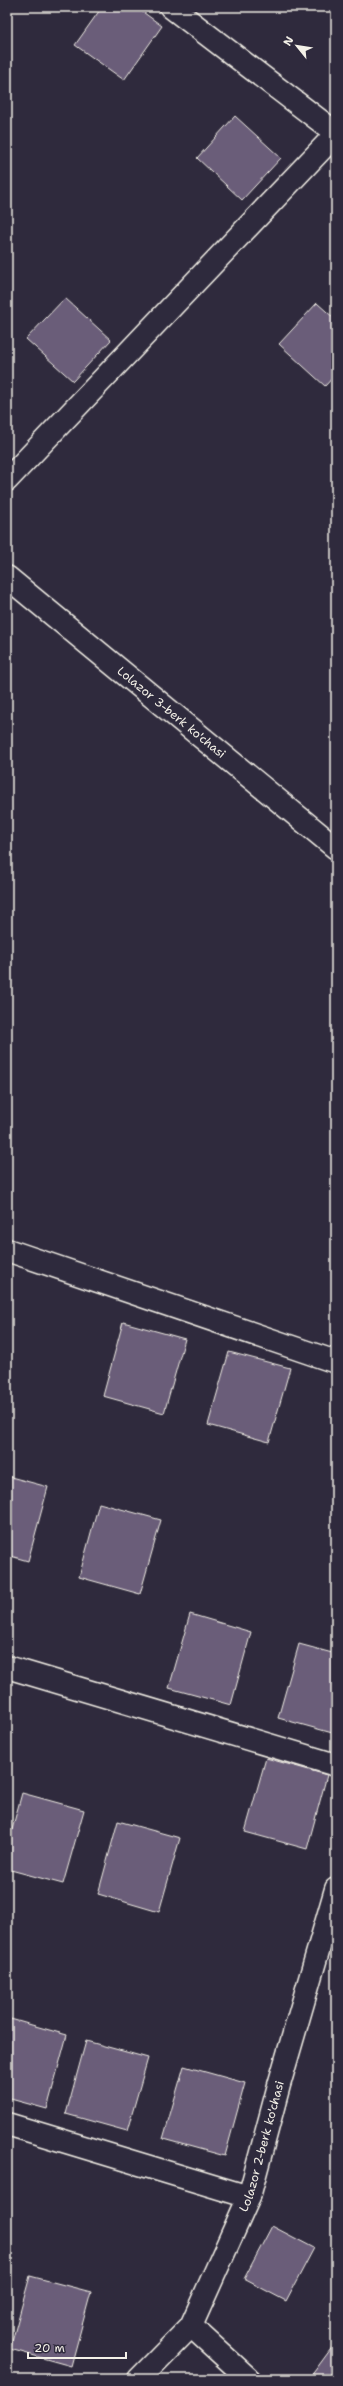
<svg xmlns="http://www.w3.org/2000/svg" width="343" height="2386" viewBox="0 0 343 2386" font-family="'Shantell Sans',sans-serif">
	<style>
		.building { fill: #6a5d79; stroke: #f4f1e8 }
		.lines { fill: none; stroke-linecap: round; stroke-linejoin: round }
		.minor-casing { stroke: #f4f1e8; stroke-width: 25 }
		.minor { stroke: #2f2a3d; stroke-width: 22 }
		.labels { text-anchor: middle; dominant-baseline: central; stroke-width: 3.5; stroke-linejoin: round; paint-order: stroke }
		.street-label { font-size: 12px; fill: #f4f1e8; stroke: #2f2a3d }
	</style>
	<rect width="100%" height="100%" fill="#2f2a3d"/>
	<filter id="ink" filterUnits="userSpaceOnUse"><feTurbulence type="fractalNoise" baseFrequency=".025" numOctaves="2"/><feDisplacementMap in="SourceGraphic" scale="8" xChannelSelector="R" yChannelSelector="G"/><feConvolveMatrix kernelMatrix="1 2 1 2 8 2 1 2 1" color-interpolation-filters="sRGB"/></filter>
	<g filter="url(#ink)">
		<g class="building">
			<polygon points="102,7 136,7 162,26 124,80 75,45"/>
			<polygon points="235,116 281,158 242,200 197,158"/>
			<polygon points="65,298 111,340 73,381 26,339"/>
			<polygon points="317,303 336,320 336,374 325,386 279,344"/>
			<polygon points="123,1322 185,1339 164,1413 103,1396"/>
			<polygon points="229,1352 290,1368 269,1442 208,1425"/>
			<polygon points="7,1476 48,1487 28,1561 7,1555"/>
			<polygon points="99,1503 161,1520 140,1594 79,1577"/>
			<polygon points="190,1614 251,1632 231,1705 169,1688"/>
			<polygon points="299,1644 336,1654 336,1734 278,1718"/>
			<polygon points="266,1758 327,1775 307,1849 245,1832"/>
			<polygon points="22,1793 84,1810 63,1884 7,1869 7,1848"/>
			<polygon points="118,1821 180,1838 159,1912 98,1894"/>
			<polygon points="7,2018 67,2035 47,2109 7,2098"/>
			<polygon points="86,2041 148,2058 127,2131 66,2114"/>
			<polygon points="184,2066 245,2083 225,2156 163,2139"/>
			<polygon points="272,2226 314,2248 286,2301 244,2279"/>
			<polygon points="30,2276 91,2292 71,2366 10,2349"/>
			<polygon points="336,2342 336,2379 315,2379 311,2376"/>
		</g>
		<g class="lines">
			<defs>
				<g id="minor">
					<polyline points="171,7 336,133"/>
					<polyline points="7,480 336,134"/>
					<path id="s1" d="M 7,577 L 336,848"/>
					<polyline points="7,1250 336,1362"/>
					<polyline points="7,1667 336,1765"/>
					<polyline points="7,2124 249,2197"/>
					<polyline points="191,2326 249,2379"/>
					<path id="s2" d="M 139,2379 L 191,2326 L 249,2197 L 279,2085 L 336,1889"/>
				</g>
			</defs>
			<use href="#minor" class="minor-casing"/>
			<use href="#minor" class="minor"/>
		</g>
	</g>
	<g class="labels">
		<g class="street-label">
			<text stroke="none"><textPath href="#s1" startOffset="213">Lolazor 3-berk ko'chasi</textPath></text>
			<text stroke="none"><textPath href="#s2" startOffset="268">Lolazor 2-berk ko'chasi</textPath></text>
		</g>
	</g>
	<rect width="343" height="2386" fill="none" stroke="#2f2a3d" stroke-width="24"/>
	<rect x="12" y="12" width="319" height="2362" fill="none" stroke="#f4f1e8" stroke-width="1.5" filter="url(#ink)"/>
	<g transform="translate(297 46) rotate(300)" stroke="#2f2a3d" stroke-width="3" paint-order="stroke">
	<path d="M0-3L7 15L0 10L-7 15Z" fill="#f4f1e8"/>
	<text y="-6" font-size="11" font-weight="bold" text-anchor="middle" fill="#f4f1e8">N</text>
	</g>
	<path d="M28 2352v6h98v-6" fill="none" stroke="#f4f1e8" stroke-width="2"/>
	<text x="34" y="2352" font-size="12" fill="#f4f1e8" stroke="#2f2a3d" stroke-width="3" paint-order="stroke">20 m</text>
</svg>
